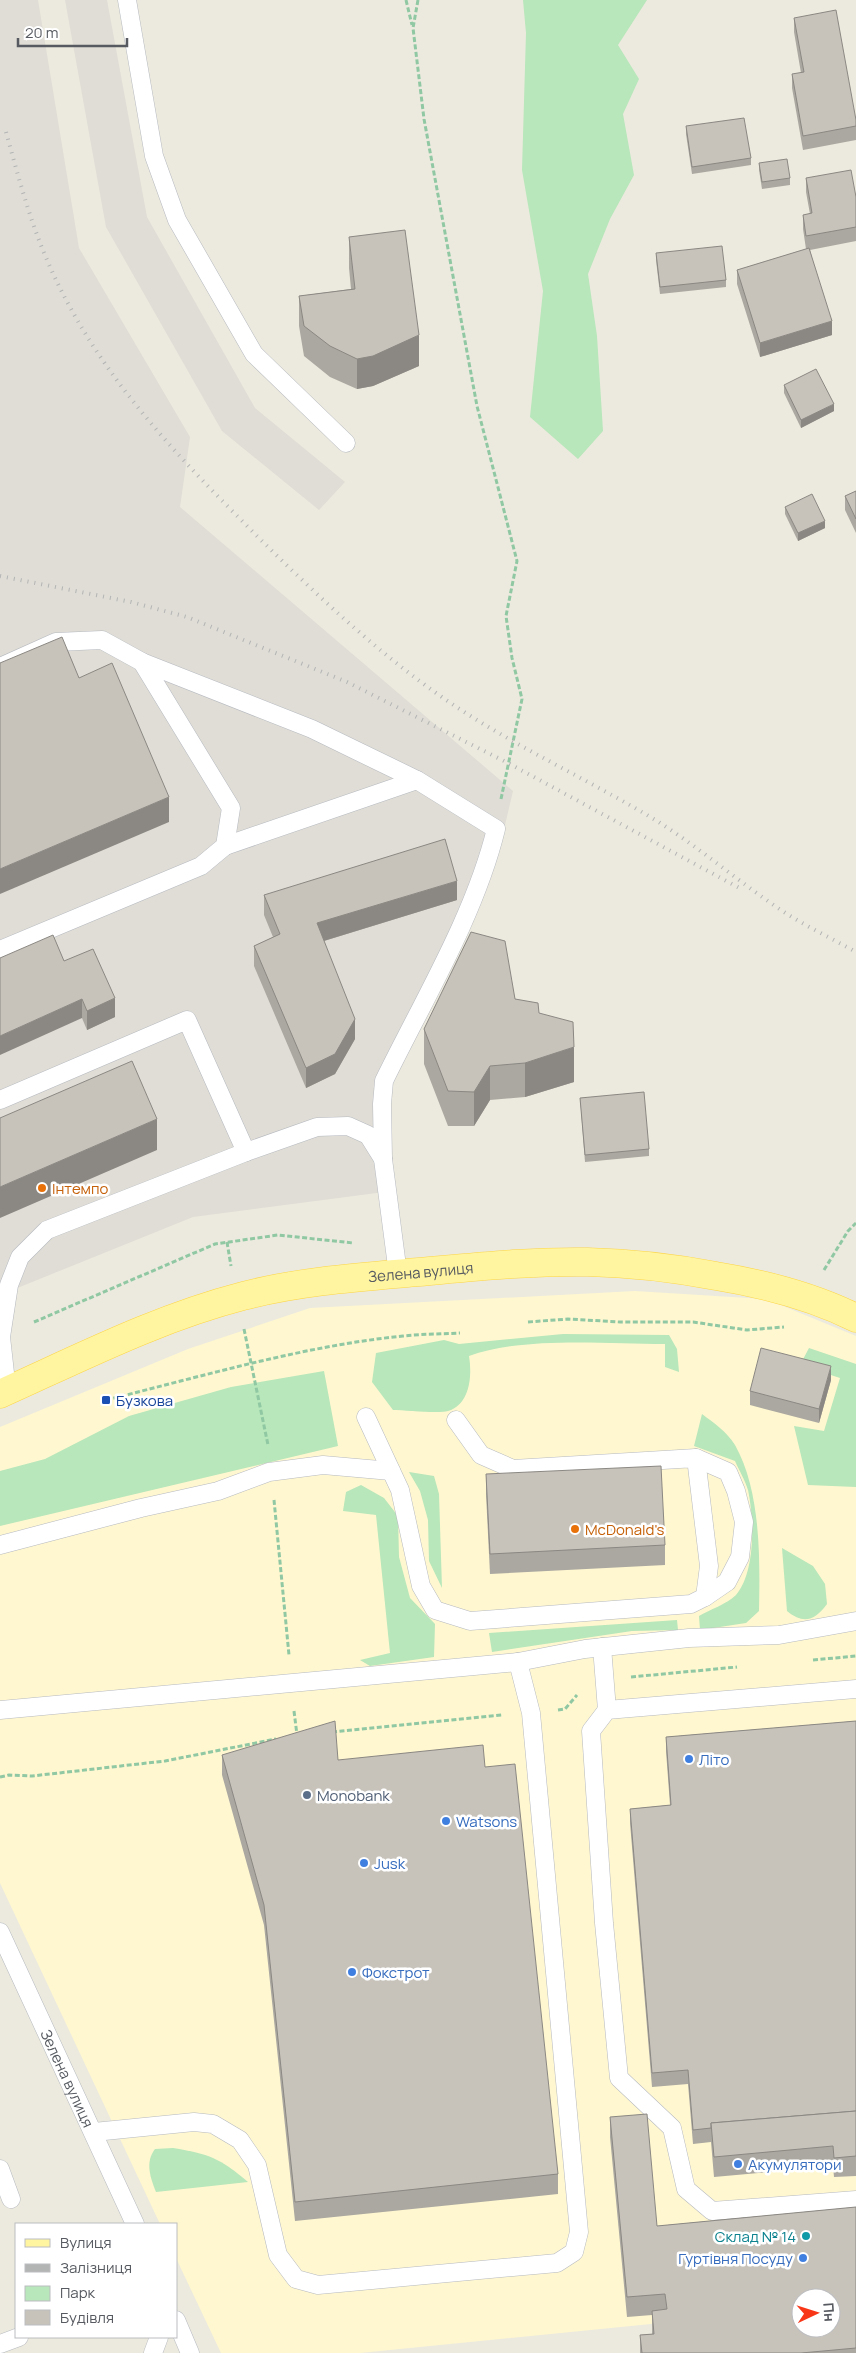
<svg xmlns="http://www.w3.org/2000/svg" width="856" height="2353" viewBox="0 0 856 2353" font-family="Manrope,sans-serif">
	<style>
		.commercial { fill: #fff7d0 }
		.industrial { fill: #dfddd6 }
		.green { fill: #b7e7ba }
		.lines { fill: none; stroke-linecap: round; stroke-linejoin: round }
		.lane-casing { stroke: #b6b9bf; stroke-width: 19 }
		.primary-casing { stroke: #fdd546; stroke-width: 29 }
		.path { stroke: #90c8a3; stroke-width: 3; stroke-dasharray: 5 2.5; stroke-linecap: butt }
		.lane { stroke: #fff; stroke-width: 18 }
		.primary { stroke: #fff5a0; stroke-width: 28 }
		.rail { stroke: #b3b4b4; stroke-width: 4; stroke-dasharray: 1 6; stroke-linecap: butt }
		.wall { fill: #aba8a1 }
		.shaded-wall { fill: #8b8883 }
		.building { fill: #c7c3bb; stroke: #8b8883; fill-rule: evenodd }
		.food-dot { fill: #e8710a; stroke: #fff; stroke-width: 2 }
		.transit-dot { fill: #1a4fb4; stroke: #fff; stroke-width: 2 }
		.shop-dot { fill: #3f7fe0; stroke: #fff; stroke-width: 2 }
		.service-dot { fill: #5c6f8a; stroke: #fff; stroke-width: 2 }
		.culture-dot { fill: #0f9aa8; stroke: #fff; stroke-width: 2 }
		.labels { text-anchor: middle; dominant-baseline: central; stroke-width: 5; stroke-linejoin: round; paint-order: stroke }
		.food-label { font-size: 15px; fill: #c56008; stroke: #fff; text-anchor: start }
		.street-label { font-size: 15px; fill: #575b61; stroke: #fff }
		.transit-label { font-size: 15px; fill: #164399; stroke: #fff; text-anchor: start }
		.shop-label { font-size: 15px; fill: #366cbe; stroke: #fff; text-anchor: start }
		.service-label { font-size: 15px; fill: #4e5e75; stroke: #fff; text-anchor: start }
		.culture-label { font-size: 15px; fill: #0d838f; stroke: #fff; text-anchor: end }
	</style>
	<rect width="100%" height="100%" fill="#eceade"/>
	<polygon class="commercial" points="635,1291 766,1299 856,1336 856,2303 831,2298 801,2298 801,2309 360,2353 221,2353 176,2258 176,2224 160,2224 0,1883 0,1427 188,1349 310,1308"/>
	<g class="industrial">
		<polygon points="0,0 38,0 79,248 190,437 180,507 513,791 497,859 389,1079 392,1191 193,1217 0,1295"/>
		<polygon points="65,0 107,0 147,217 255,408 345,482 319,510 222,431 106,227"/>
	</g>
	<g class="green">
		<polygon points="523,0 647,0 618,45 639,79 623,114 634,175 610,219 588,274 597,336 603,431 578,459 530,417 543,291 522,170 526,33"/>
		<path d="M 563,1334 L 669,1335 L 677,1349 L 679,1372 L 665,1367 L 665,1344 C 606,1344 524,1336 469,1356 C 472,1374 471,1404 448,1411 C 439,1414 405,1410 393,1410 L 372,1382 L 376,1353 L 444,1340 L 459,1344 Z"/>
		<polygon points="809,1348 856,1364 856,1487 808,1485 794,1426 824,1431 840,1378 800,1365"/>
		<polygon points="324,1371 338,1446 0,1526 0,1471 45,1459 129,1416 231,1387"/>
		<path d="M 702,1414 C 714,1423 727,1432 735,1445 C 761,1491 760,1559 759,1611 L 746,1623 L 700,1630 L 699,1616 C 709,1610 727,1604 736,1595 C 756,1572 754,1518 748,1490 C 745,1480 739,1470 735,1461 L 694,1446 Z"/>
		<polygon points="409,1472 434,1476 439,1494 442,1588 429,1561 428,1520 420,1491"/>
		<polygon points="361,1485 384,1498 398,1516 399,1557 410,1598 435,1624 434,1657 370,1666 360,1660 390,1653 376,1515 343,1511 346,1492"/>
		<path d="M 782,1548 L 813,1566 L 825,1584 L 827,1604 C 815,1620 804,1625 787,1611 Z"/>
		<polygon points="677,1620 678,1630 632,1631 492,1652 489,1633"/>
		<path d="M 173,2148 C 209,2154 220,2158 248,2182 L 156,2192 C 150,2177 145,2162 155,2149 Z"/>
	</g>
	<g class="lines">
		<defs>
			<g id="lane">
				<polyline points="127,0 154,156 177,220 254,354 346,443"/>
				<path d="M 142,662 L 312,729 L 417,780 L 496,829 C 475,915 423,1001 384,1081 L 382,1104 L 383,1159"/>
				<polyline points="0,667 56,642 102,640 142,662 231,808 225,846 201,866 0,950"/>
				<polyline points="225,846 417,780"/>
				<polyline points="0,1100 187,1020 246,1152"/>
				<polyline points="7,1391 1,1337 9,1285 20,1257 47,1230 246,1152 317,1127 348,1126 368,1135 383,1159 398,1274"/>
				<polyline points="366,1417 400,1490 421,1586 435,1610 470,1621 691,1604 705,1597 709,1566 696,1458 513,1469 481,1455 456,1420"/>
				<polyline points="696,1458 728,1472 736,1491 744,1522 740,1557 727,1582 705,1597"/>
				<polyline points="0,1545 141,1508 218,1491 269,1472 323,1465 391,1471"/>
				<polyline points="602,1647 607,1710"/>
				<polyline points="856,1689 607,1710 591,1731 604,1923 619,2078 672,2128 686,2189 712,2211 856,2200"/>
				<polyline points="0,1710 518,1662 585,1649 689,1638 779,1635 856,1621"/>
				<path id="s1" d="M 0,1932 L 135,2224"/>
				<polyline points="94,2132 194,2122 213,2124 240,2140 257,2165 278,2255 296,2279 318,2285 557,2263 574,2252 579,2232 531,1713 518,1662"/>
				<polyline points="0,2169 11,2199"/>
				<polyline points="176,2320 190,2353"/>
				<polyline points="0,2344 19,2337"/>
				<polyline points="153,2353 159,2337"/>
			</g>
			<g id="primary">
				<path id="s2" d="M 0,1394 C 80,1358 158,1318 243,1296 C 300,1281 361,1277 419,1272 C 475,1267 532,1261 588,1262 C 631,1263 674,1268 716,1276 C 765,1284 812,1296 856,1318"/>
			</g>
		</defs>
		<use href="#lane" class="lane-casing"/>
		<use href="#primary" class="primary-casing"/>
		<g class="path">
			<polyline points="406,0 412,25"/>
			<polyline points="418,0 413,28 424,119 477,406 517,561 506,616 512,658 522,699 501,799"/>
			<polyline points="227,1242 231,1266"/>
			<polyline points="824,1270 848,1231 856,1223"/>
			<polyline points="34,1322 215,1244 278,1235 353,1243"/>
			<polyline points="528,1322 568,1319 620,1322 693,1322 747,1330 784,1327"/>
			<polyline points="244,1329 268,1445"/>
			<path d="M 106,1400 C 204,1376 303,1346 403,1336 C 422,1334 441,1334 460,1333"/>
			<polyline points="274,1500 289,1655"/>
			<polyline points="813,1660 856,1656"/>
			<polyline points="631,1677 737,1667"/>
			<polyline points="558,1710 565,1709 577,1695"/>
			<polyline points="294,1711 297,1735"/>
			<polyline points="332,1732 502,1715"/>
			<polyline points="0,1777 9,1775 32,1776 165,1761 276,1739"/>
		</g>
		<use href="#lane" class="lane"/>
		<use href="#primary" class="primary"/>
		<g class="rail">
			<path d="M 6,132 C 18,175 29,218 47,260 C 96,374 178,457 265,544 C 324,602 386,660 455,706 C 520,749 591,781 657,821 C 700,848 739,882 781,910 C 805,926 831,938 856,952"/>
			<polyline points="0,576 131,602 187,617 347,682 508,763 743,890"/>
		</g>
	</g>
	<g class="wall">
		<polygon points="794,18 856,120 856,140 803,150 792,88 792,74 801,73 794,32"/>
		<polygon points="686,126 751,158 751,165 692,174 686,134"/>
		<polygon points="759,163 790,178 790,185 762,189 759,170"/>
		<polygon points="806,178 856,197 856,241 810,250 832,335 760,357 737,284 737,270 806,249 803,229 803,215 810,214 806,192"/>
		<polygon points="349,237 419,366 373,386 357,389 330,377 304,356 299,326 299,296 351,289 349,268"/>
		<polygon points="656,253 726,280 726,287 660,294 656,260"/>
		<polygon points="784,385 834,411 801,428 784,393"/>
		<polygon points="856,491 856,533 845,510 845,496"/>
		<polygon points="785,507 825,528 798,541 785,514"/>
		<polygon points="264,895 457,900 324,941 355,1039 335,1074 306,1088 254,966 254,946 273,937 264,915"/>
		<polygon points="64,961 115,1017 87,1030 82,1018"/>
		<polygon points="515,999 539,1013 574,1082 525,1097 490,1100 474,1126 448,1126 424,1064 424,1029"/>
		<polygon points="580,1098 649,1149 649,1156 585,1162"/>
		<polygon points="831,1380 819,1423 750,1405 750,1391"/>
		<polygon points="486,1474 665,1545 665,1565 490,1574 486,1494"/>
		<polygon points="856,1721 856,2176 834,2177 833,2166 714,2177 711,2142 693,2144 688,2084 652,2087 630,1823 630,1809 670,1805 666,1751 666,1737"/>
		<polygon points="222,1755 338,1760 558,2174 558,2194 295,2221 264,1925 222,1775"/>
		<polygon points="610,2117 657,2226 856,2207 856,2353 640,2353 640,2335 652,2334 652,2315 627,2317 610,2137"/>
	</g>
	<g class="shaded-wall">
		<polygon points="832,321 832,335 760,357 760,343"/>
		<polygon points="419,335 419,366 373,386 357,389 357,359"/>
		<polygon points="834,404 834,411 801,428 801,420"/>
		<polygon points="825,521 825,528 798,541 798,533"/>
		<polygon points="169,797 169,822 0,894 0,869"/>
		<polygon points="457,881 457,900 317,943 317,923"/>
		<polygon points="115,998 115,1017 87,1030 87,1011"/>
		<polygon points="82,999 82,1018 0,1055 0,1036"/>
		<polygon points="355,1019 355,1039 335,1074 306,1088 306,1068"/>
		<polygon points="574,1047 574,1082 525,1097 525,1063"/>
		<polygon points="490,1066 490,1100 474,1126 474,1092"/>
		<polygon points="157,1119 157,1150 0,1218 0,1187"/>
		<polygon points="831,1366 831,1380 819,1423 819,1409"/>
	</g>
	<g class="building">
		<polygon points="836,10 856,120 856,126 803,136 792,74 804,72 794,18"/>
		<polygon points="744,118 751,158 692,167 686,126"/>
		<polygon points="787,159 790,178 762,182 759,163"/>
		<polygon points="851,170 856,197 856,227 806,236 803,215 812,213 806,178"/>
		<polygon points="405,230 419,335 373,356 357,359 330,346 304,326 299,296 355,289 349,237"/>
		<polygon points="722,246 726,280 660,287 656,253"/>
		<polygon points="809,248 832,321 760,343 737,270"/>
		<polygon points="816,369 834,404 801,420 784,385"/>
		<polygon points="856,491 856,519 845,496"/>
		<polygon points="812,494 825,521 798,533 785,507"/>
		<polygon points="62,637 79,678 112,663 169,797 0,869 0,663"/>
		<polygon points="445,839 457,881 317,923 355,1019 335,1054 306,1068 254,946 280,934 264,895"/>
		<polygon points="471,932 505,941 515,999 538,1003 539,1013 573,1022 574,1047 525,1063 490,1066 474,1092 448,1091 424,1029"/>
		<polygon points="53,935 64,961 93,949 115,998 87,1011 82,999 0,1036 0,958"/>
		<polygon points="132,1061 157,1119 0,1187 0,1118"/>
		<polygon points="644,1092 649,1149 585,1155 580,1098"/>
		<polygon points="761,1348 831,1366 819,1409 750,1391"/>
		<polygon points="661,1466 665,1545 490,1554 486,1474"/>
		<polygon points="335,1721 338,1760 483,1745 485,1767 515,1764 558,2174 295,2202 264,1905 222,1755"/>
		<polygon points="856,1721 856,2111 711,2123 711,2128 693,2130 688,2070 652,2073 630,1809 671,1805 666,1737"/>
		<polygon points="856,2111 856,2156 834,2158 833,2146 714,2157 711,2123"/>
		<path d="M 647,2114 L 657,2226 L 856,2207 L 856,2348 L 801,2353 L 642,2353 L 640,2335 L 654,2334 L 652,2311 L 667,2309 L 665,2294 L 627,2297 L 610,2117 ZM 801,2298 L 831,2298 L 831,2328 L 801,2328 Z"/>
	</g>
	<g class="food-dot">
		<circle cx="42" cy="1188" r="5"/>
		<circle cx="575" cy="1529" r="5"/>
	</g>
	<rect class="transit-dot" x="101" y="1395" width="10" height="10" rx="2.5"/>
	<g class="shop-dot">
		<circle cx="689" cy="1759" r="5"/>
		<circle cx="446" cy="1821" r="5"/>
		<circle cx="364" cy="1863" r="5"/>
		<circle cx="352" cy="1972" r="5"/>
		<circle cx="738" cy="2164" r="5"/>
		<circle cx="803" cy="2258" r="5"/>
	</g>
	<circle class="service-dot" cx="307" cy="1795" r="5"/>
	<circle class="culture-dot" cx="806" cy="2236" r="5"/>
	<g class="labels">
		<g class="food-label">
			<text x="52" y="1188">Інтемпо</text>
			<text x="585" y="1529">McDonald's</text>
		</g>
		<g class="street-label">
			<text stroke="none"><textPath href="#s2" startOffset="442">Зелена вулиця</textPath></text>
			<text stroke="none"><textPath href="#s1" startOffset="161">Зелена вулиця</textPath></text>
		</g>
		<g class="transit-label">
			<text x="116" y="1400">Бузкова</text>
		</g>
		<g class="shop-label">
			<text x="699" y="1759">Літо</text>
			<text x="456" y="1821">Watsons</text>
			<text x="374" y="1863">Jusk</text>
			<text x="362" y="1972">Фокстрот</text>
			<text x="748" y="2164">Акумулятори</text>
			<text x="793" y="2258" text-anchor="end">Гуртівня Посуду</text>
		</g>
		<g class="service-label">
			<text x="317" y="1795">Monobank</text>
		</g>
		<g class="culture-label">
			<text x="796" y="2236">Склад № 14</text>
		</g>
	</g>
	<rect x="15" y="2223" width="162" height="115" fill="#ffffff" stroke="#bcbdc0"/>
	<rect x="25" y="2239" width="25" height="8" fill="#fff5a0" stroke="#bcbdc0"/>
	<text x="60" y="2248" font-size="15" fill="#575b61">Вулиця</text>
	<rect x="25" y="2264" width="25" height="8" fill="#b3b4b4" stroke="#bcbdc0"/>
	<text x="60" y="2273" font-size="15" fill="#575b61">Залізниця</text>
	<rect x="25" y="2286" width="25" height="15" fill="#b7e7ba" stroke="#bcbdc0"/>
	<text x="60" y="2298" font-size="15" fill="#575b61">Парк</text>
	<rect x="25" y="2310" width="25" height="15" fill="#c7c3bb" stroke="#bcbdc0"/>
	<text x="60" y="2323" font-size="15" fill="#575b61">Будівля</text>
	<g transform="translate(816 2313) rotate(86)"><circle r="24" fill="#ffffff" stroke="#bcbdc0"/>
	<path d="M0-4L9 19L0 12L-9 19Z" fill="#f83719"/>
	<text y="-8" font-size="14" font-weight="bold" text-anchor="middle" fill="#575b61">Пн</text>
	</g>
	<path d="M18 38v8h109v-8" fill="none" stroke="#575b61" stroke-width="2.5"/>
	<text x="25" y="38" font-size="15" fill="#575b61" stroke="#ffffff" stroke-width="4" paint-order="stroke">20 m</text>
</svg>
